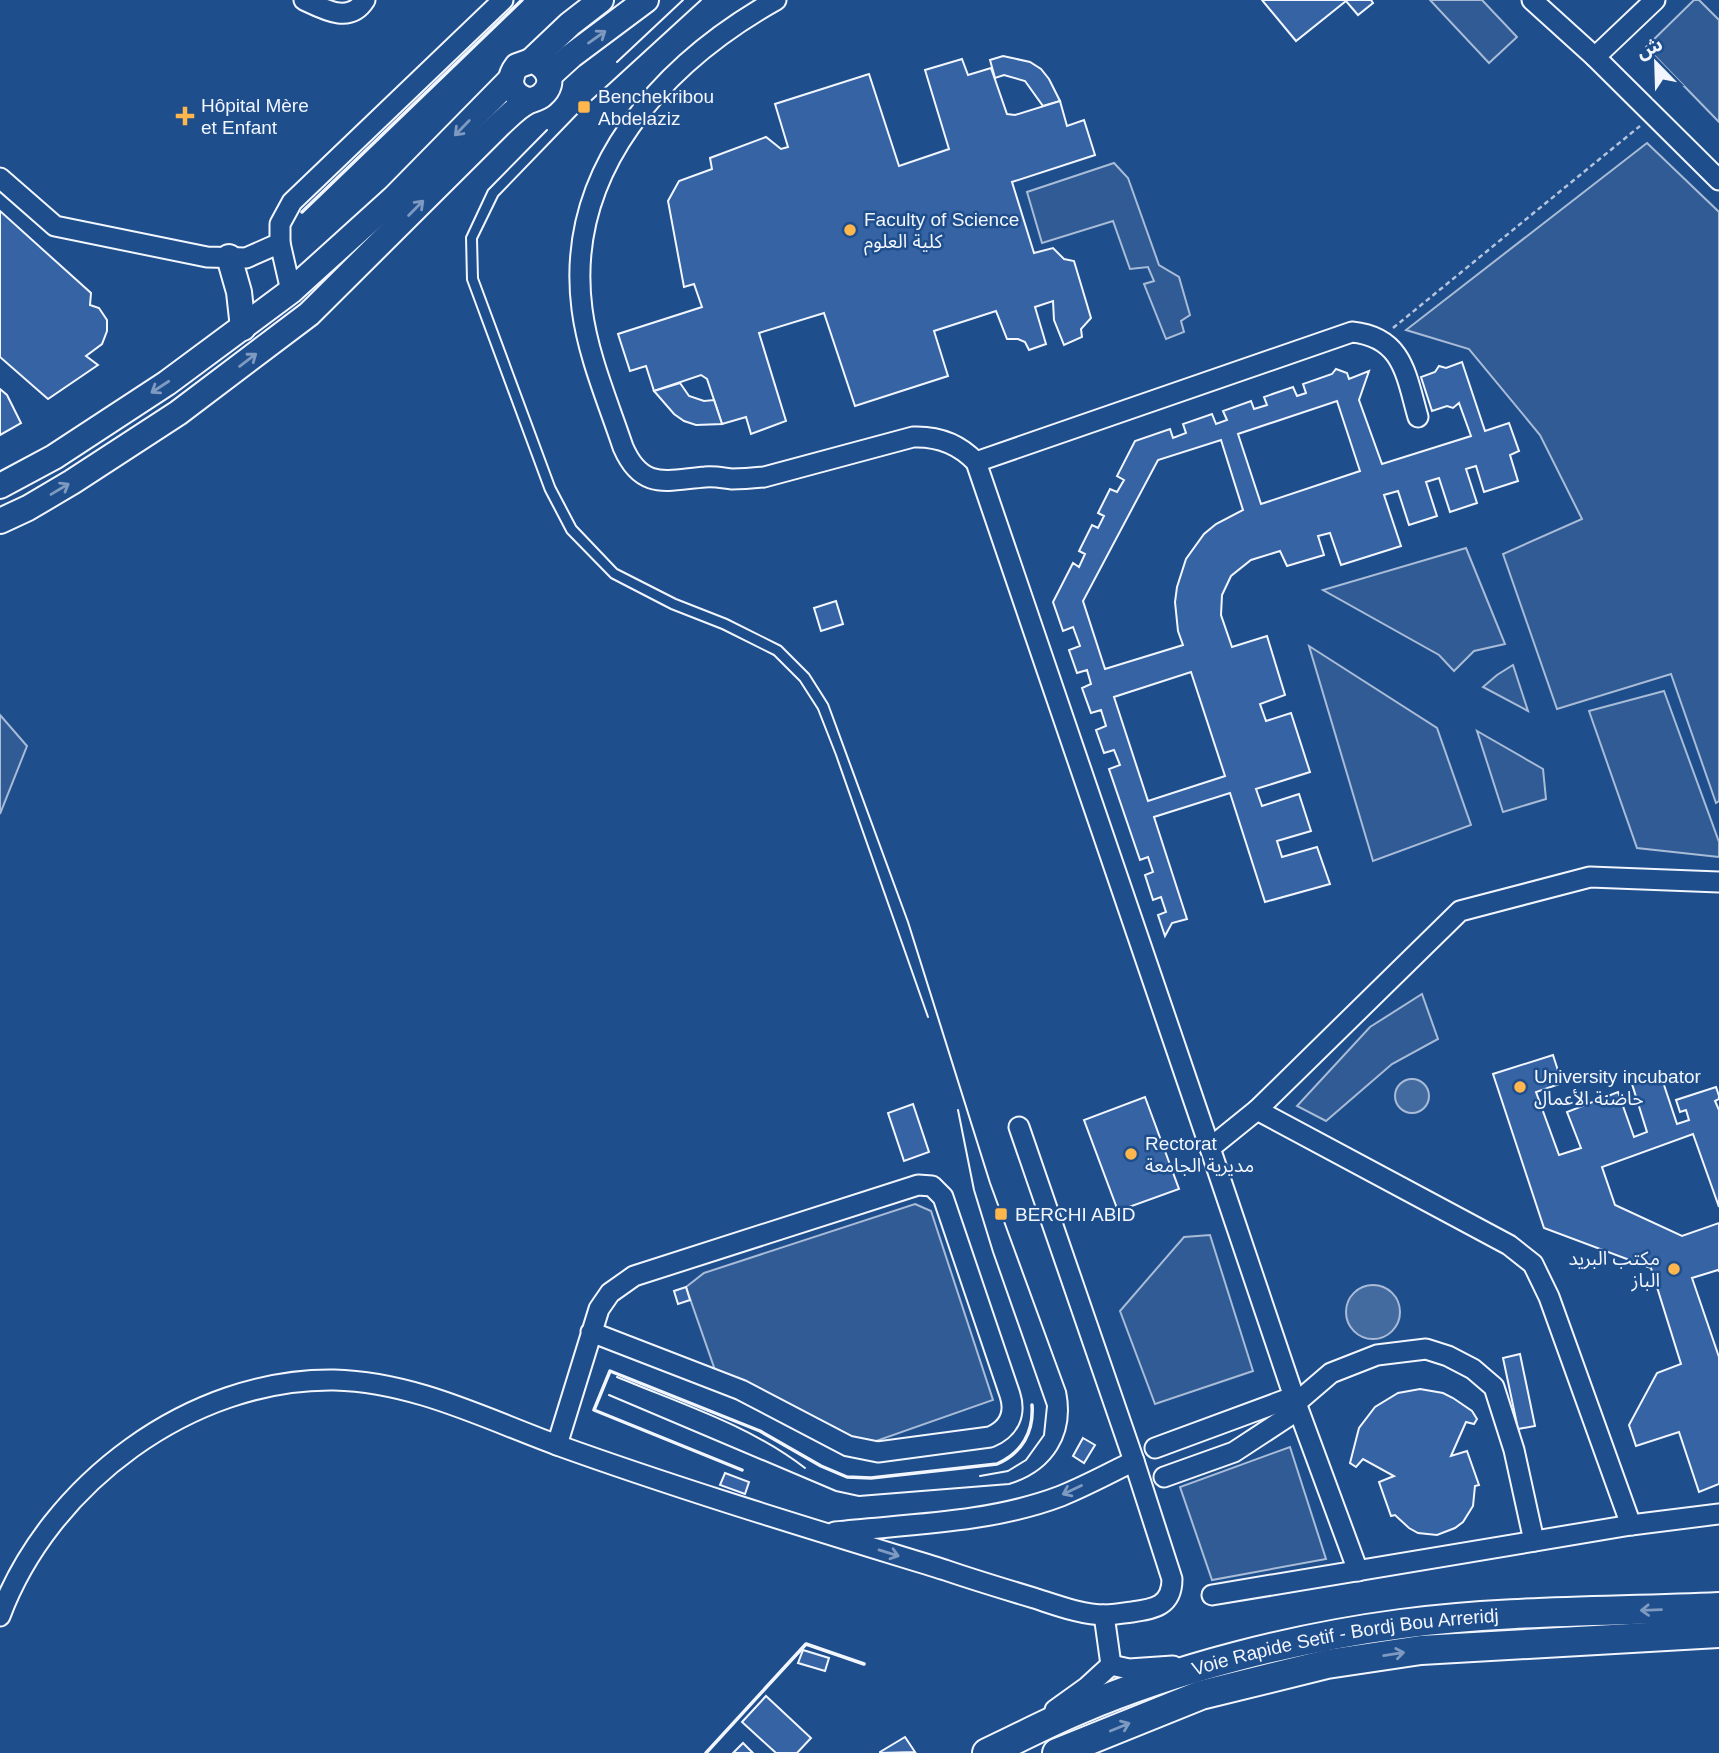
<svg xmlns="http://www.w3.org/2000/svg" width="1719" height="1753" viewBox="0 0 1719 1753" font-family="Helvetica,'Noto Sans Arabic',sans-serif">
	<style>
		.built { fill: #305b95; stroke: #a8bbd7; stroke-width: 2 }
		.water { fill: #446ba0; stroke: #a8bbd7; stroke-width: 2 }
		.building { fill: #3563a3; stroke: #f2f6ff; stroke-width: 2; fill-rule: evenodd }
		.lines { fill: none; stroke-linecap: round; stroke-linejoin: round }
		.minor-casing { stroke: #f2f6ff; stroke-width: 23 }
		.major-casing { stroke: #f2f6ff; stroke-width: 28 }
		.highway-casing { stroke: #f2f6ff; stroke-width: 32 }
		.path { stroke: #b3c4dc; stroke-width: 2.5; stroke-dasharray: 5 3.5; stroke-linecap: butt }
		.minor { stroke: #1f4e8c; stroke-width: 19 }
		.major { stroke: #1f4e8c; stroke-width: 24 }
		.highway { stroke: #1f4e8c; stroke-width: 28 }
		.tram { stroke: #f2f6ff; stroke-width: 2 }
		.wall { stroke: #f2f6ff; stroke-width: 3.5 }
		.oneway { stroke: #7e9ac0 }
		.poi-dot { fill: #ffb74d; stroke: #1f4e8c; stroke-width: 2.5 }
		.labels { text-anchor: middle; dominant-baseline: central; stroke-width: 5; stroke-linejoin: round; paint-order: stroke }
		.poi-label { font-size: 19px; fill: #f2f6ff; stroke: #1f4e8c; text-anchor: start }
		.street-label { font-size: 19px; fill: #f2f6ff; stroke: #1f4e8c }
	</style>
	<rect width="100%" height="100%" fill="#1f4e8c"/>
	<g class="built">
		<polygon points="1430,0 1482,0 1517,37 1489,63"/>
		<polygon points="1694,0 1699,0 1719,20 1719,122 1646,47"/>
		<polygon points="1647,143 1719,212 1719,801 1716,803 1671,674 1557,709 1503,554 1582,519 1540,435 1469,349 1406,330"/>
		<polygon points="1114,163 1128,178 1159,265 1179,277 1190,315 1181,321 1184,332 1166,339 1144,284 1154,281 1148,267 1130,269 1113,221 1042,243 1027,192"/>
		<polygon points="1466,548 1505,644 1474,651 1454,671 1439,655 1323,590"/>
		<polygon points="1309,646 1437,728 1471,825 1373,861"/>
		<polygon points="1513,665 1528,711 1483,687 1497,675"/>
		<polygon points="1664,691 1719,842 1719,857 1637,848 1589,711"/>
		<polygon points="0,715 27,746 0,814"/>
		<polygon points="1477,731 1543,769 1546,799 1503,812"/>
		<polygon points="1422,994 1438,1039 1392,1064 1326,1121 1297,1106 1370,1027"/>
		<polygon points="915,1204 931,1211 993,1400 862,1446 715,1370 686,1287 704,1273"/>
		<polygon points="1210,1235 1253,1371 1155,1404 1120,1311 1184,1237"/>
		<polygon points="1290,1447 1326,1559 1212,1580 1180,1487"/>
	</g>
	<g class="water">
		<circle cx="1412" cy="1096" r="17"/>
		<circle cx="1373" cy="1312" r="27"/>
	</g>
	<g class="building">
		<polygon points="1262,0 1371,0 1373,3 1358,15 1346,1 1296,41"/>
		<polygon points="1003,56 1030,62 1041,69 1049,79 1060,101 1043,106 1025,81 1004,75 995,78 990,60"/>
		<polygon points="962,59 968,75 991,68 1007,114 1015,115 1060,101 1067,126 1084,120 1095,155 1012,182 1034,253 1053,248 1064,259 1074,261 1091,318 1081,329 1082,337 1064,345 1054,320 1053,301 1035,307 1046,344 1029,350 1025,342 1018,339 1007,339 996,311 934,331 948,376 855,406 824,313 759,333 786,421 751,434 746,417 722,424 707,379 701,375 654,391 646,366 630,371 618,334 702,307 694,284 684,287 668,201 679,181 712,169 710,158 766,137 781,149 788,147 775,104 869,74 899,166 949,149 925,70"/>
		<polygon points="0,211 91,293 90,305 99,308 107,320 107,331 102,344 86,356 98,365 48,399 0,357"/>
		<path d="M 1462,362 L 1485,431 L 1509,423 L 1519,451 L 1510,455 L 1518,481 L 1484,492 L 1476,466 L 1466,469 L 1477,503 L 1450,512 L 1439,478 L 1426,482 L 1437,516 L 1409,525 L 1398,491 L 1384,495 L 1401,546 L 1341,565 L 1330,533 L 1318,536 L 1324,555 L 1287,566 L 1280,551 L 1251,560 L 1231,576 L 1222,595 L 1221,615 L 1232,647 L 1267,636 L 1285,695 L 1260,704 L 1266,721 L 1291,713 L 1310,772 L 1256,789 L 1262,806 L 1299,794 L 1311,831 L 1277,841 L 1282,857 L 1317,847 L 1330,884 L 1265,902 L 1230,793 L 1154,817 L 1187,919 L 1172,923 L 1165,936 L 1158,915 L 1166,912 L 1161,897 L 1153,900 L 1145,875 L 1153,872 L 1148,857 L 1140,860 L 1109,769 L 1120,765 L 1114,750 L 1104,753 L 1096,730 L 1106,726 L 1101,710 L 1091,713 L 1082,688 L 1091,684 L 1087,670 L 1077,673 L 1069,650 L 1080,646 L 1073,627 L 1063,631 L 1053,602 L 1073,563 L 1079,567 L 1085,554 L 1079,551 L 1092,525 L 1098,528 L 1104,516 L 1098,513 L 1110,489 L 1117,492 L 1124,480 L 1117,476 L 1135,441 L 1170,429 L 1173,438 L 1186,433 L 1183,424 L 1212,414 L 1216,424 L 1227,420 L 1223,411 L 1251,401 L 1254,409 L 1267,405 L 1264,397 L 1293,387 L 1297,396 L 1306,393 L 1303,384 L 1332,374 L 1336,369 L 1347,373 L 1349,379 L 1369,371 L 1359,400 L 1382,464 L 1471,436 L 1459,403 L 1453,408 L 1447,406 L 1432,411 L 1421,377 L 1435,372 L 1439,366 L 1446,368 ZM 1337,401 L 1360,471 L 1261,504 L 1238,434 ZM 1221,440 L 1243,510 L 1216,524 L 1204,534 L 1186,559 L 1177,587 L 1175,602 L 1178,631 L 1183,645 L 1105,669 L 1083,601 L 1158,460 ZM 1191,672 L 1225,776 L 1148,801 L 1114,697 Z"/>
		<polygon points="680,383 689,396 704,401 714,400 722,424 696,425 684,421 674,414 654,391"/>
		<polygon points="0,389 7,395 21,423 0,435"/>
		<polygon points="836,601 843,624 821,631 814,608"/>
		<polygon points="1553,1055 1562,1083 1536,1092 1559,1155 1581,1148 1567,1112 1618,1092 1634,1137 1647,1132 1632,1084 1660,1073 1677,1124 1689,1120 1686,1110 1680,1112 1676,1100 1716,1087 1719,1096 1719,1099 1715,1101 1719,1110 1719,1207 1693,1134 1602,1167 1615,1205 1682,1236 1719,1223 1719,1271 1718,1270 1692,1278 1719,1357 1719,1484 1699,1492 1679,1432 1636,1446 1629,1425 1657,1373 1681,1364 1651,1268 1544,1228 1493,1074"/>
		<polygon points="1145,1097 1179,1189 1118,1211 1084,1120"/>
		<polygon points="913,1104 929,1152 904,1161 888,1113"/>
		<polygon points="686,1287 690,1300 678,1304 674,1291"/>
		<polygon points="1520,1354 1535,1426 1518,1429 1503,1358"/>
		<polygon points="1420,1389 1443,1393 1453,1398 1472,1411 1477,1419 1474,1424 1466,1422 1451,1456 1467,1451 1479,1485 1475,1486 1473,1506 1463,1522 1455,1528 1437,1535 1418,1533 1409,1528 1395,1515 1391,1516 1379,1482 1394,1476 1363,1459 1356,1467 1350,1463 1359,1428 1375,1407 1398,1393"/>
		<polygon points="1083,1438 1095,1445 1084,1463 1073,1456"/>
		<polygon points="725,1473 749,1482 745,1494 720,1485"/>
		<polygon points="803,1650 829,1658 825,1671 798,1663"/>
		<polygon points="766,1696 811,1738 797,1753 776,1753 742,1722"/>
		<polygon points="905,1737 915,1752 880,1753 880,1752"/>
		<polygon points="743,1743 753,1753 733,1753"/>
	</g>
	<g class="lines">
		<defs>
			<g id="minor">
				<path d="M 304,0 C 325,10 350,24 365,0"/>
				<path d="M 776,0 C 664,63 564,170 582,309 C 588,356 608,402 623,447 C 642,491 667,480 705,477 C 714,476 723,478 732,479 C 743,479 754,478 764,477 L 913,437 C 939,436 959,444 976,462 L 1210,1148"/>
				<polyline points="1532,0 1595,57 1719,180"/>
				<polyline points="1595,57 1655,0"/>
				<polyline points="0,178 55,226 207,257 246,258 280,243"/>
				<polyline points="291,291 280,243 280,224 292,202 503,0"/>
				<path d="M 976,462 L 1352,332 C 1403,337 1406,375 1418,417"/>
				<polyline points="1257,1110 1460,911 1590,877 1719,882"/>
				<polyline points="1296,1403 1210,1148 1257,1110 1509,1245 1533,1264 1549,1297 1631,1525"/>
				<path d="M 557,1445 L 599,1309 L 610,1293 L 634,1276 L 918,1185 L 932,1186 L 943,1197 L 1010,1395 C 1016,1414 1009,1429 990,1437 L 878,1452 L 848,1446 L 741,1390 L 591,1332"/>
				<polyline points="1155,1448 1293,1397"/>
				<polyline points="1164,1477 1234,1452 1298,1410"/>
				<path d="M 835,1532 C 910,1524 990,1523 1061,1496 C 1086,1486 1110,1473 1134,1461"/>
				<polyline points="1358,1571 1296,1403 1331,1373 1377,1355 1426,1349 1448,1356 1473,1369 1494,1387 1514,1450 1534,1541"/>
				<polyline points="1212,1595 1631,1525 1719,1514"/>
				<polyline points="1104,1615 1111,1665"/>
				<path d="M 0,1616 C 49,1484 191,1378 334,1380 C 414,1382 484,1418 557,1445 C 685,1491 815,1530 945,1570 C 974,1580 1004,1589 1034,1598 C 1056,1605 1082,1615 1105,1615 C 1114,1615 1123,1613 1132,1612 C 1154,1609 1172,1606 1172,1579 L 1134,1461 L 1019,1127"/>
				<polyline points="1111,1665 1129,1669 1173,1666"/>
				<polyline points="1055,1710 1087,1687 1111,1665"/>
			</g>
			<g id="major">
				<polyline points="531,61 570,24 601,0"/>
				<polyline points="549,76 571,56 646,0"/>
				<polyline points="229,257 239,292 243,328"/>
				<polyline points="0,486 54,457 167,383 291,291 394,198 510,80"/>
				<path d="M 0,521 L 28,508 L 72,482 L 178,413 L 309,314 L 500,124 C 509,116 517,107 527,102 C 532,99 538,99 542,95 C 557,83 547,64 531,61 L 517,66 C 506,80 511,96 529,100"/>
			</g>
			<g id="highway">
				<path id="s1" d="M 987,1753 C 1017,1739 1047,1723 1078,1710 C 1176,1668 1295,1638 1401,1624 C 1506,1610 1613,1612 1719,1607"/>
				<polyline points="1057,1753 1201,1695 1327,1664 1421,1650 1719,1633"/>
			</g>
		</defs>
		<use href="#minor" class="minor-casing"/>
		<use href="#major" class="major-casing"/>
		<use href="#highway" class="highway-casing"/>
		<polyline class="path" points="1393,328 1640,126"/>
		<use href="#minor" class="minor"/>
		<use href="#major" class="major"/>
		<use href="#highway" class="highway"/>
		<g class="tram">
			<polyline points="617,62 683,0"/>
			<polyline points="547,130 488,190 466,237 467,280 545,491 567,533 611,578 671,609 722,629 774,655 800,681 818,709 836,755 928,1017"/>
			<polyline points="958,1110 974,1190 993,1252 1047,1406 1044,1435 1026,1460 1008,1471 980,1476"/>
			<path d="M 617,1377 C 682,1404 749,1425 805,1468"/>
			<path d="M 609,1395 L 836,1491 L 859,1496 L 1009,1484 C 1052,1471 1075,1436 1066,1391 L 990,1183 L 908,922 L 828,704 L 809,674 L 781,646 L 727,619 L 676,599 L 617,569 L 576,526 L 555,486 L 478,278 L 477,239 L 498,196 L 584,107 L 701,0"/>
		</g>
		<g class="wall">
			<polyline points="302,212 522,0"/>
			<path d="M 742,1470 L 594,1410 L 610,1371 L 760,1431 L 821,1466 L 847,1477 L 871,1478 L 997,1464 C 1022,1453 1034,1432 1032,1405"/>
			<polyline points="706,1753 806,1644 864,1664"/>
		</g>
	</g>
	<defs><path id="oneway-shaft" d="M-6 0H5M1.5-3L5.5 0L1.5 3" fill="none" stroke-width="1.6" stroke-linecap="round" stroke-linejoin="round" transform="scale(1.75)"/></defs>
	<g class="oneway">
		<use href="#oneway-shaft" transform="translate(597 37) rotate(-35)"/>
		<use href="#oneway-shaft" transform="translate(462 128) rotate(134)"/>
		<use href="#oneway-shaft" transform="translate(416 208) rotate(-45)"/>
		<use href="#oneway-shaft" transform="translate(248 360) rotate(-37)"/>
		<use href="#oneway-shaft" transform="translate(160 387) rotate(147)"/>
		<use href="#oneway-shaft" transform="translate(60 489) rotate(-31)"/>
		<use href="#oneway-shaft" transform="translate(1072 1490) rotate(155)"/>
		<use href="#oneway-shaft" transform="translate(889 1553) rotate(17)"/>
		<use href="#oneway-shaft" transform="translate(1651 1610) rotate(178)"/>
		<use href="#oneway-shaft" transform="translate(1394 1654) rotate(-9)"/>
		<use href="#oneway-shaft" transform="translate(1120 1727) rotate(-22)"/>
	</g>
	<g class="poi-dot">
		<rect x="577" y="100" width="14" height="14" rx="3.5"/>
		<path d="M181.5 105.5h7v7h7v7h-7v7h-7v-7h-7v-7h7z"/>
		<circle cx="850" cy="230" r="7"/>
		<circle cx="1520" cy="1087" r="7"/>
		<circle cx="1131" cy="1154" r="7"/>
		<rect x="994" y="1207" width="14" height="14" rx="3.5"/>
		<circle cx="1674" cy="1269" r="7"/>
	</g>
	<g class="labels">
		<g class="poi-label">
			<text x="598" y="96">Benchekribou<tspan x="598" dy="22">Abdelaziz</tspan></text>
			<text x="201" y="105">Hôpital Mère<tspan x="201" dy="22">et Enfant</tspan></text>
			<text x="864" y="219">Faculty of Science<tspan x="864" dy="22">كلية العلوم</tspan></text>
			<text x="1534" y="1076">University incubator<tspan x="1534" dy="22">حاضنة الأعمال</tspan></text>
			<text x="1145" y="1143">Rectorat<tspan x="1145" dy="22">مديرية الجامعة</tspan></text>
			<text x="1015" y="1214">BERCHI ABID</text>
			<text x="1660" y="1258" text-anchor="end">مكتب البريد<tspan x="1660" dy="22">الباز</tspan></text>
		</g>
		<g class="street-label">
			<text stroke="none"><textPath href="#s1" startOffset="378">Voie Rapide Setif - Bordj Bou Arreridj</textPath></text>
		</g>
	</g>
	<g transform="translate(1656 63) rotate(337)" stroke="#1f4e8c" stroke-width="5" paint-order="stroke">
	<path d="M0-5L12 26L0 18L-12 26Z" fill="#f2f6ff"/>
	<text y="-10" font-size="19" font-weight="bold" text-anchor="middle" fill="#f2f6ff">ش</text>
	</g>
</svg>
